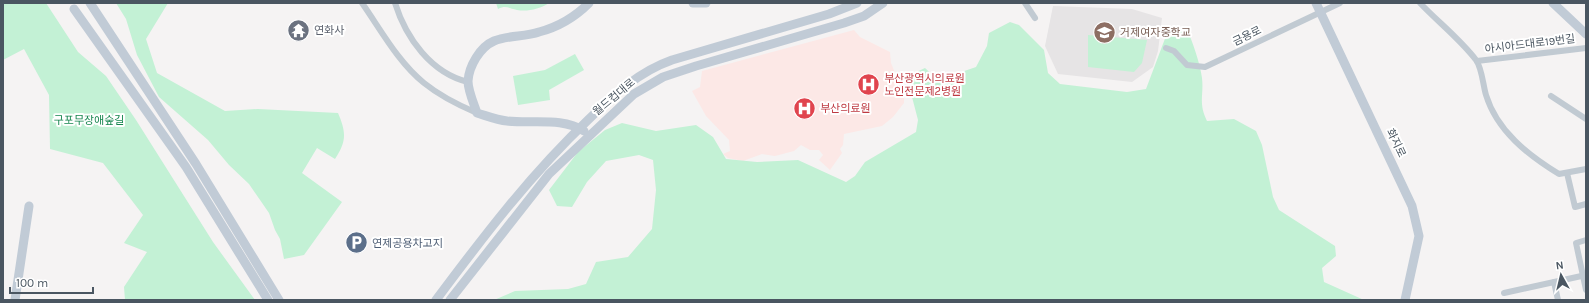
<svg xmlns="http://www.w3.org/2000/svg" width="1589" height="303" viewBox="0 0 1589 303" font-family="Karla,'Noto Sans KR',sans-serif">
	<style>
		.education { fill: #e6e4e5 }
		.medical { fill: #fce8e6 }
		.green { fill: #c3f1d5 }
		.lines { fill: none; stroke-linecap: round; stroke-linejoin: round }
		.street { stroke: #c1cad2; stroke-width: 6 }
		.secondary { stroke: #c1cbd6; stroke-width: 9 }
		.labels { text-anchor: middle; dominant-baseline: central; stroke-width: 4; stroke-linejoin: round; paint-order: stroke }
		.worship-label { font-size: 11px; fill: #5b616d; stroke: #fff; text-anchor: start }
		.education-label { font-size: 11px; fill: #785e54; stroke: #fff; text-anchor: start }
		.street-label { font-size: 11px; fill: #4a5661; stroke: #fff }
		.health-label { font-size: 11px; fill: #be3a42; stroke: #fff; text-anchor: start }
		.park-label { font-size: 11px; fill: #17864f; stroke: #fff }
		.service-label { font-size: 11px; fill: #4e5e75; stroke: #fff; text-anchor: start }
	</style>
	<rect width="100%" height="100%" fill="#f5f3f3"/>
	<polygon class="education" points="1053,6 1132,9 1162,18 1158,51 1153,67 1132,82 1058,74 1045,46"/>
	<polygon class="medical" points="854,30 860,37 890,52 891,63 904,95 904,103 893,117 882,126 844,134 843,145 840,149 842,153 830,170 819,160 823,155 819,150 810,150 801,145 794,151 775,156 762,154 743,161 728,158 723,154 730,151 729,140 706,116 692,91 700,87 702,71"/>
	<g class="green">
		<polygon points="3,3 46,3 78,52 106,76 136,120 213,242 255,300 125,300 124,287 147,252 124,243 143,215 103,163 50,149 49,95 24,49 3,60"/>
		<path d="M 116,3 L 168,3 L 146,39 L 157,73 L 225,111 L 258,109 L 338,113 C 346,132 347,141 335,159 L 317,148 L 302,173 L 342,202 L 304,255 L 284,259 L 280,239 L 275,230 L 269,213 L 249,184 L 229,165 L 208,140 L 159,97 L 137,55 L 126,19 Z"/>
		<path d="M 496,3 L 549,3 C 540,9 527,12 517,10 C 508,8 506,5 498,9 Z"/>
		<path d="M 1010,22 L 1019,25 L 1044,50 L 1048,73 L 1060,84 L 1127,92 L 1146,89 L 1169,28 L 1187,30 C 1192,39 1201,67 1202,78 C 1204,95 1198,103 1207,121 L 1234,119 L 1256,131 L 1262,145 L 1273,197 L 1279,210 L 1335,246 L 1336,256 L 1322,268 L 1324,282 L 1364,300 L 494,300 L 515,291 L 568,289 L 586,284 L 596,262 L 628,257 L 652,229 L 656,190 L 653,160 L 639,155 L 606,161 L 587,182 L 572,207 L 557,206 L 549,190 L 578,152 L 605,130 L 622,123 L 656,131 L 696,125 L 713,137 L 726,159 L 757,162 L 798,160 L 846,182 L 855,176 L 865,162 L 916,132 L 918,120 L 912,97 L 912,74 L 925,68 L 938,80 L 976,67 L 987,46 L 989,33 Z"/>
		<polygon points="1088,35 1147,40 1142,63 1134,72 1088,67"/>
		<polygon points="575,54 584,70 549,90 550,100 518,105 513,76 545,70"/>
	</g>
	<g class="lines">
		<g class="street">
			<path d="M 362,3 C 381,30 398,62 424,83 C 440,96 458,105 477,113"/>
			<path d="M 395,3 C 406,38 431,73 468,82"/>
			<polyline points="1025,3 1035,18"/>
			<path d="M 1420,3 C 1438,22 1460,39 1476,60 C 1482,68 1483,85 1486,95 C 1497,131 1528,155 1559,174 L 1586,169"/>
			<polyline points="1166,48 1174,51 1187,65 1205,67 1340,3"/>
			<polyline points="1477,61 1586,48"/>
			<polyline points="1551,96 1586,119"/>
			<polyline points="1567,173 1575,207 1586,204"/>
			<polyline points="1586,240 1576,243 1586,290"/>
			<polyline points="1554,282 1558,300"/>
			<polyline points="1504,293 1586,275"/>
		</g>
		<g class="secondary">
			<polyline points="90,3 196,164 279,300"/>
			<polyline points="693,3 706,3"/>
			<polyline points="1316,3 1412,206 1419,236 1405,300"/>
			<polyline points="1553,3 1586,34"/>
			<polyline points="74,9 186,167 268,300"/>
			<path d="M 584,131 C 562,117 533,124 507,121 C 497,120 487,116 477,113 C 474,104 468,91 468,81 C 469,66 480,47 494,41 C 508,35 525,37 539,32 C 558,27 575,17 589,3"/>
			<polyline points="15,300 29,206"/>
			<path d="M 436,300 C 483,237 531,174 589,119 C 614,95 638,72 672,60 L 829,14 L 857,3"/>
			<polyline points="450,300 549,174 634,94 663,77 696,66 844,23 864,16 883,3"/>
		</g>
	</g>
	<defs>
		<symbol id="temple-disc" viewBox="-11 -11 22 22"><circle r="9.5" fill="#6b7280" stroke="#fff"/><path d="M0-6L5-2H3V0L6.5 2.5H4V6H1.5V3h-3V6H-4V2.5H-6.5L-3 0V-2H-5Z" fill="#fff"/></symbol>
		<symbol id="school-disc" viewBox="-11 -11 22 22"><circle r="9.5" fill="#8d6e63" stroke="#fff"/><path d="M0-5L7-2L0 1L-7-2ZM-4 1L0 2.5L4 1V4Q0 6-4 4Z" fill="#fff"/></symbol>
		<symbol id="hospital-disc" viewBox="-11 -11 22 22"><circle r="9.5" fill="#e0444e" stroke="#fff"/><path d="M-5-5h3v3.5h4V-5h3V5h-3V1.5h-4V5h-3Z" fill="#fff"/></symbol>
		<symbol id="parking-disc" viewBox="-11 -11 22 22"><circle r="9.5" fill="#5c6f8a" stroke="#fff"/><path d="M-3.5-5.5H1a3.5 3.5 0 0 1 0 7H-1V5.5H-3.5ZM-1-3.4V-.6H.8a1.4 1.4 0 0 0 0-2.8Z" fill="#fff"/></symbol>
	</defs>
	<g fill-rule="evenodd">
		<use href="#temple-disc" x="286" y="18" width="25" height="25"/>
		<use href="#school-disc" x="1092" y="20" width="25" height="25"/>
		<use href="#hospital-disc" x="856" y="72" width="25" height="25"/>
		<use href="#hospital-disc" x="792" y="96" width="25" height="25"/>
		<use href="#parking-disc" x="344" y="230" width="25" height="25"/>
	</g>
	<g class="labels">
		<g class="worship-label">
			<text x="314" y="30">연화사</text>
		</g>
		<g class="education-label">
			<text x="1120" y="32">거제여자중학교</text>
		</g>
		<g class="street-label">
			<text transform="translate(1247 36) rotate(-26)">금용로</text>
			<text transform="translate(1530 44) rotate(-7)">아시아드대로19번길</text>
			<text transform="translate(614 97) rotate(-40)">월드컵대로</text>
			<text transform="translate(1396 143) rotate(64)">화지로</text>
		</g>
		<g class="health-label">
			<text x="884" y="78">부산광역시의료원<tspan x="884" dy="13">노인전문제2병원</tspan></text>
			<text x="820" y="108">부산의료원</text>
		</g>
		<g class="park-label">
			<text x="89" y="120">구포무장애숲길</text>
		</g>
		<g class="service-label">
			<text x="372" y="243">연제공용차고지</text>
		</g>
	</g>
	<rect width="1589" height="303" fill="none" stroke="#4a5661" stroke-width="8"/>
	<g transform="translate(1561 275) rotate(352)" stroke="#ffffff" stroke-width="3" paint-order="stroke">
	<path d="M0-3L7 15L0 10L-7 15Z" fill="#4a5661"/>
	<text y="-6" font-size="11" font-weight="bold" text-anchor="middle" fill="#4a5661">N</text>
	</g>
	<path d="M10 287v6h83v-6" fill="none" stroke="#4a5661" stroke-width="2"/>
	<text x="16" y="287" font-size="12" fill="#4a5661" stroke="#ffffff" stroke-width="3" paint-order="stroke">100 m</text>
</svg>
